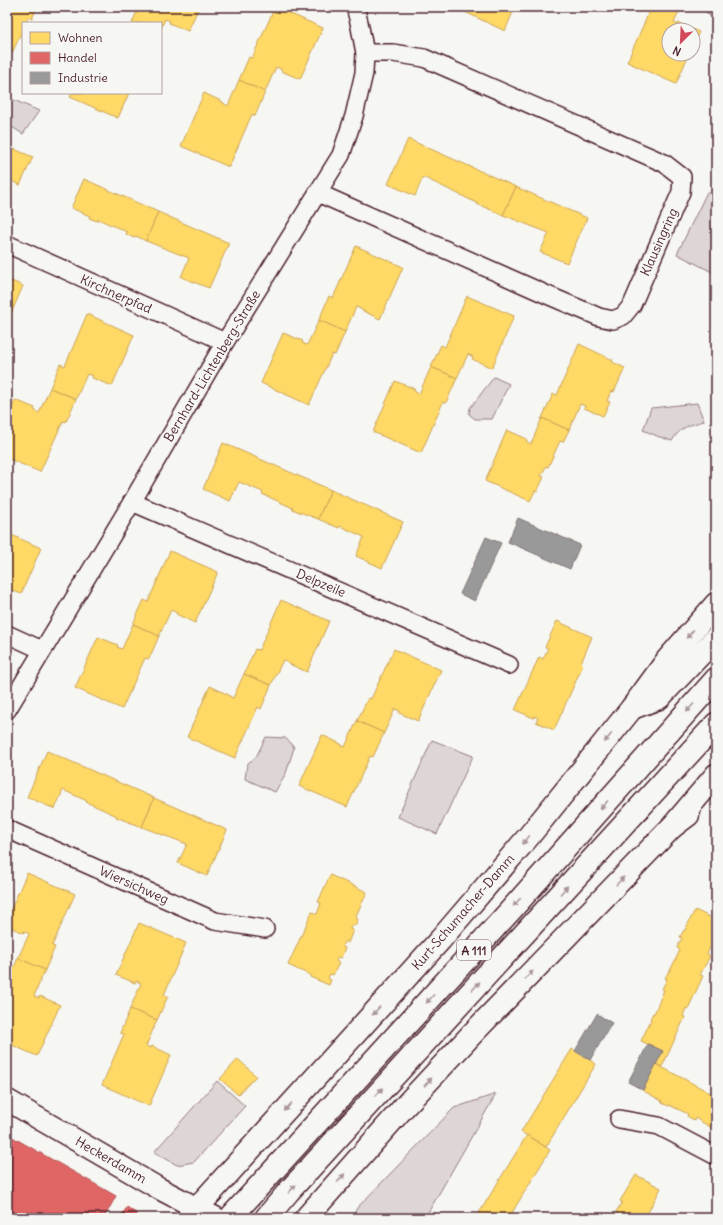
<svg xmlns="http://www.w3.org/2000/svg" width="723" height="1225" viewBox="0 0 723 1225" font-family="Delius,sans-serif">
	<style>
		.green { fill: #ddd6d5; stroke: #947a80 }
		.homes { fill: #ffd966; stroke: #c9a154 }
		.shops { fill: #e06666; stroke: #b35154 }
		.industry { fill: #999; stroke: #817478 }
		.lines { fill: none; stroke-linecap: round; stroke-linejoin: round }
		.minor-casing { stroke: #4a1f2b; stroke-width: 20 }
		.tertiary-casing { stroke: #4a1f2b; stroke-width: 24 }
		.secondary-casing { stroke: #4a1f2b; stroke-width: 25 }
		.motorway-casing { stroke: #4a1f2b; stroke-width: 25 }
		.minor { stroke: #f6f6f2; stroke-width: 17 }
		.tertiary { stroke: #f6f6f2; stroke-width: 21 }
		.secondary { stroke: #f6f6f2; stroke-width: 22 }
		.motorway { stroke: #f6f6f2; stroke-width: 22 }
		.oneway { fill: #a99598 }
		.labels { text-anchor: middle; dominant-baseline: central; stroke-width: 4; stroke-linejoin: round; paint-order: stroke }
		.shield { fill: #f6f6f2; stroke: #7e6067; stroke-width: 1 }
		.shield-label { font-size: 12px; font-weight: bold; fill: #4a1f2b }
		.street-label { font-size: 13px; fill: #4a1f2b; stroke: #f6f6f2 }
	</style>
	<rect width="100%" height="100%" fill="#f6f6f2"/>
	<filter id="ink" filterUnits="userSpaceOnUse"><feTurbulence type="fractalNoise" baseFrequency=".025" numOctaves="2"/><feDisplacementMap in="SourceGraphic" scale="8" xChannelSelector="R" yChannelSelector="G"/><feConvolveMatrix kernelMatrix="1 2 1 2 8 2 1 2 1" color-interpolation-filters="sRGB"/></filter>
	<g filter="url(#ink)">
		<g class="green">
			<polygon points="701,7 716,7 716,19 714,20"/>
			<polygon points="7,97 39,111 23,134 7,124"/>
			<polygon points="707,192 716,196 716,274 677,254"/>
			<polygon points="494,377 509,384 492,419 475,419 469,414 470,408"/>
			<path d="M 697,403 L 704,421 C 689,425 680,427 672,441 L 657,436 L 643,430 L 651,408 Z"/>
			<polygon points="266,737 285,738 292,744 294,748 286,773 275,792 245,779 247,764 256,757"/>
			<polygon points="432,740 473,756 437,834 398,817"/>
			<polygon points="217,1081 245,1106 194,1162 177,1165 154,1152"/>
			<polygon points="496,1094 425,1218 352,1218 357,1208 454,1108"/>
		</g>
		<g class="homes">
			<polygon points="7,7 37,7 32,19 28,17 26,23 23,23 23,29 7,64"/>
			<polygon points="142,7 199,7 188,31 169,23 170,21 165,19 161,28 161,23 132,23 138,9 141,10"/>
			<polygon points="275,7 323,28 300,79 281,71 281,69 276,67 265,92 239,80 249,57 252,58"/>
			<polygon points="467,7 515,7 505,31 465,12"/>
			<polygon points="648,7 681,7 674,23 678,25 678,23 699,32 693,45 693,30 669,30 669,54 689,54 676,84 627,62 650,10 647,9"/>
			<polygon points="239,80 265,92 255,116 252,114 229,167 181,146 204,93 223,102 223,103 228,106"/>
			<polygon points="72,93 129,93 118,118 70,97"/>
			<polygon points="408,139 516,187 503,215 477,204 477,203 423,177 415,196 388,184"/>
			<polygon points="7,146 33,157 20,185 7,179"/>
			<polygon points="84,179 158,212 146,241 136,236 134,238 126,234 127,232 98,219 97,221 89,218 90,216 71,208"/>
			<polygon points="516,187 587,218 567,263 540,252 549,233 503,215"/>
			<polygon points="158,212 229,243 209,288 181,277 189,258 146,241"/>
			<polygon points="356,246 403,267 380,319 361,310 361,309 356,307 345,332 319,320 329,296 333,298"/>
			<polygon points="7,279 23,286 7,323"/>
			<polygon points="467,296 514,316 492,368 472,359 473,357 468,354 457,378 431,367 441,345 445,347"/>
			<polygon points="87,314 134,335 112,386 92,378 93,376 87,374 76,399 50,388 60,364 65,366"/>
			<polygon points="319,320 345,332 335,355 332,354 309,405 261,383 283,333 303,341 302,343 307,345"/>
			<polygon points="579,344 613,360 612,362 625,368 614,392 611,391 607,401 610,402 603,416 584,408 585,406 580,404 569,430 542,418 553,394 557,395"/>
			<polygon points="431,367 457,378 446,403 443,402 421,453 373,432 395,381 415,389 414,391 419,394"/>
			<polygon points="50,388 76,399 66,422 63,421 40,472 7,458 7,419 15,400 35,408 34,410 39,413"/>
			<polygon points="542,418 569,430 563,442 560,441 548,467 546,466 541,476 544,477 537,492 535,491 530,501 485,481 507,430 527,439 526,441 531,444"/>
			<polygon points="223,443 331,490 318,519 292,509 293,508 262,494 263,492 239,482 230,501 203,489"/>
			<polygon points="331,490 403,522 382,568 356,556 364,537 340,526 339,528 318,519"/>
			<polygon points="7,533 41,548 21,594 7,588"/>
			<polygon points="170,551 218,572 195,623 176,614 177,613 171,610 159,636 133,624 144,600 148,602"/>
			<polygon points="281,600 329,621 307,672 287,663 287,662 283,660 271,685 244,674 255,649 259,650"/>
			<polygon points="557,621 592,637 581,663 583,665 554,730 536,722 538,718 535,716 534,718 515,710 539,657 543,659 548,648 545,647"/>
			<polygon points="133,624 159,636 149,659 145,658 122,709 75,688 98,637 118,645 117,647 122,649"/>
			<polygon points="394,649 441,670 418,721 399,713 400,711 395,709 384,733 357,721 368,698 371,699"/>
			<polygon points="244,674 271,685 261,709 258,707 235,758 187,737 210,686 229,695 229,696 233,698"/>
			<polygon points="357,721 384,733 373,757 370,756 347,807 299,786 322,735 341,744 341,745 345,747"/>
			<polygon points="47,751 154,798 142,827 116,817 117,816 86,802 87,801 63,790 55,809 27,797"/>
			<polygon points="154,798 227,830 207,876 178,863 187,844 142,827"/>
			<polygon points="27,873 75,894 52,946 55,947 45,970 18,958 29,934 24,931 24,933 7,926 7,918"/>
			<polygon points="330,875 367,892 355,918 358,919 355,926 352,924 350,929 353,930 348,943 345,941 342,946 345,948 341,958 338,957 336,961 339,963 333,975 330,974 328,978 331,980 329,985 310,977 310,975 288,965 312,912 317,914 321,903 318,902"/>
			<polygon points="695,910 716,920 716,935 707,954 710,956 700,975 703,976 688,1009 686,1008 683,1016 685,1017 662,1067 656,1064 663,1051 641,1041 651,1020 650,1019 653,1013 654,1014 664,990 662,989 667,979 665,978 669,971 670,971 680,950 677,948 682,938 680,937 684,930 685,930"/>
			<polygon points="139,923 186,943 164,995 168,996 157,1020 130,1009 141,983 136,981 135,983 116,975"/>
			<polygon points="18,958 45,970 34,996 39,998 40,996 60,1005 37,1056 7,1043 7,996 12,984 8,982"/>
			<polygon points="130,1009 157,1020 146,1046 151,1048 152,1046 171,1055 149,1106 102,1085 124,1034 120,1033"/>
			<polygon points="572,1049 596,1064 546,1147 521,1132"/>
			<polygon points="238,1059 256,1076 238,1095 220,1079"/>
			<polygon points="656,1064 716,1096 716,1121 712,1128 695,1118 694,1120 687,1116 688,1114 669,1105 669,1106 664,1104 661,1102 662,1101 642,1090"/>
			<polygon points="527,1135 550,1150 519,1201 509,1218 476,1218"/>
			<polygon points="636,1175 661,1188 645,1218 615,1218 618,1213 616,1212 622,1202 620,1201"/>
		</g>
		<g class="shops">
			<polygon points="7,1134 116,1196 104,1218 7,1218"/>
			<polygon points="127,1207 137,1214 135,1218 127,1218 122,1215"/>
		</g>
		<g class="industry">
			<polygon points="518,518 580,545 570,569 508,542"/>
			<polygon points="486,537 501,543 475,601 460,594"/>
			<polygon points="597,1014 612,1023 590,1060 575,1051"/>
			<polygon points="648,1044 663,1051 643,1090 628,1082"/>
		</g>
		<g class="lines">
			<defs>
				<g id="minor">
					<polyline points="318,193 552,297 599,317 613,320 623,316 632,305 681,192 682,177 664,163 424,58 393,53 365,53"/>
					<polyline points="7,244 225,342"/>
					<polyline points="132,502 509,665"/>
					<polyline points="7,634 42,650"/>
					<polyline points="7,710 132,502 225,342 341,155 354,116 364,73 365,53 359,22 355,7"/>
					<polyline points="7,829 215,921 265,929"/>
					<polyline points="619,1119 659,1126 716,1156"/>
				</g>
				<polyline id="tertiary" points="7,1100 160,1189 216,1218"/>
				<g id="secondary">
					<polyline points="197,1208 441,939 529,836 632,708 668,659 716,604"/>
					<polyline points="306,1218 404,1107 473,1033 672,827 688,815"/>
				</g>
				<g id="motorway">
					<polyline points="632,708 659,698 716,638"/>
					<polyline points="672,827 716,775"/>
					<polyline points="188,1218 197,1208"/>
					<polyline points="230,1218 510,911 716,679"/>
					<polyline points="266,1218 289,1191 716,724"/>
				</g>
			</defs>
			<use href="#minor" class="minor-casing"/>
			<use href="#tertiary" class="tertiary-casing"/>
			<use href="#secondary" class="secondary-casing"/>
			<use href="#motorway" class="motorway-casing"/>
			<use href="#minor" class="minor"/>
			<use href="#tertiary" class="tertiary"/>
			<use href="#secondary" class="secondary"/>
			<use href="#motorway" class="motorway"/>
		</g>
		<defs><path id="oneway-solid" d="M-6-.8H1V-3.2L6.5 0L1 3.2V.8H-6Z"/></defs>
		<g class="oneway">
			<use href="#oneway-solid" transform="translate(690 634) rotate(131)"/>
			<use href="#oneway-solid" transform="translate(690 708) rotate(132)"/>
			<use href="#oneway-solid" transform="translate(608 738) rotate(129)"/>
			<use href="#oneway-solid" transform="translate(604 805) rotate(132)"/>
			<use href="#oneway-solid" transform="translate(526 840) rotate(130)"/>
			<use href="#oneway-solid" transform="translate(620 881) rotate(-46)"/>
			<use href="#oneway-solid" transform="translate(564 890) rotate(-48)"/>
			<use href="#oneway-solid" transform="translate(517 902) rotate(132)"/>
			<use href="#oneway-solid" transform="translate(529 975) rotate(-46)"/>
			<use href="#oneway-solid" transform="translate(476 986) rotate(-48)"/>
			<use href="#oneway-solid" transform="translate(430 999) rotate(132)"/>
			<use href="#oneway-solid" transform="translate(376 1011) rotate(132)"/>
			<use href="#oneway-solid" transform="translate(428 1082) rotate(-47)"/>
			<use href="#oneway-solid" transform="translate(379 1092) rotate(-48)"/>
			<use href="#oneway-solid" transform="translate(288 1107) rotate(132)"/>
			<use href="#oneway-solid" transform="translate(341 1178) rotate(-49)"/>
			<use href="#oneway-solid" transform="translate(292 1189) rotate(-48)"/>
		</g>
	</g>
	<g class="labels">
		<rect class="shield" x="457" y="940" width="34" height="20" rx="3"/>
		<g class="shield-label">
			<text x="474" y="950">A 111</text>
		</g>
		<g class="street-label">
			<text transform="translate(659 242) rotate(-66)">Klausingring</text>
			<text transform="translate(116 294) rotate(24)">Kirchnerpfad</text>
			<text transform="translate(212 366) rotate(-59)">Bernhard-Lichtenberg-Straße</text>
			<text transform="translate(321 583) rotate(23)">Delpzeile</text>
			<text transform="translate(134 885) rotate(24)">Wiersichweg</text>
			<text transform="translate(463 912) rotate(-49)">Kurt-Schumacher-Damm</text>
			<text transform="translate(111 1160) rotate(30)">Heckerdamm</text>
		</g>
	</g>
	<rect width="723" height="1225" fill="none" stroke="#f6f6f2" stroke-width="24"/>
	<rect x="12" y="12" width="699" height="1201" fill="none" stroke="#4a1f2b" stroke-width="1.5" filter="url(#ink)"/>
	<rect x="22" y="22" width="140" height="72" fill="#f6f6f2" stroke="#b1a0a2"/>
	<rect x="30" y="32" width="20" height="12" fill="#ffd966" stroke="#b1a0a2"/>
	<text x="58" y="42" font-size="12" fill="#4a1f2b">Wohnen</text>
	<rect x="30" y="52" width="20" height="12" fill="#e06666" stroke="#b1a0a2"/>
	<text x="58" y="62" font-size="12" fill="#4a1f2b">Handel</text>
	<rect x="30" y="72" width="20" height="12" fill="#999999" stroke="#b1a0a2"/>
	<text x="58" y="82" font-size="12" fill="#4a1f2b">Industrie</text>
	<g transform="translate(681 42) rotate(204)"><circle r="19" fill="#f6f6f2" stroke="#b1a0a2"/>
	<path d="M0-3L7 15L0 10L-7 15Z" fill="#d1495b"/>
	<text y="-6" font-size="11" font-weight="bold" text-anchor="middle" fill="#4a1f2b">N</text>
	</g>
</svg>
